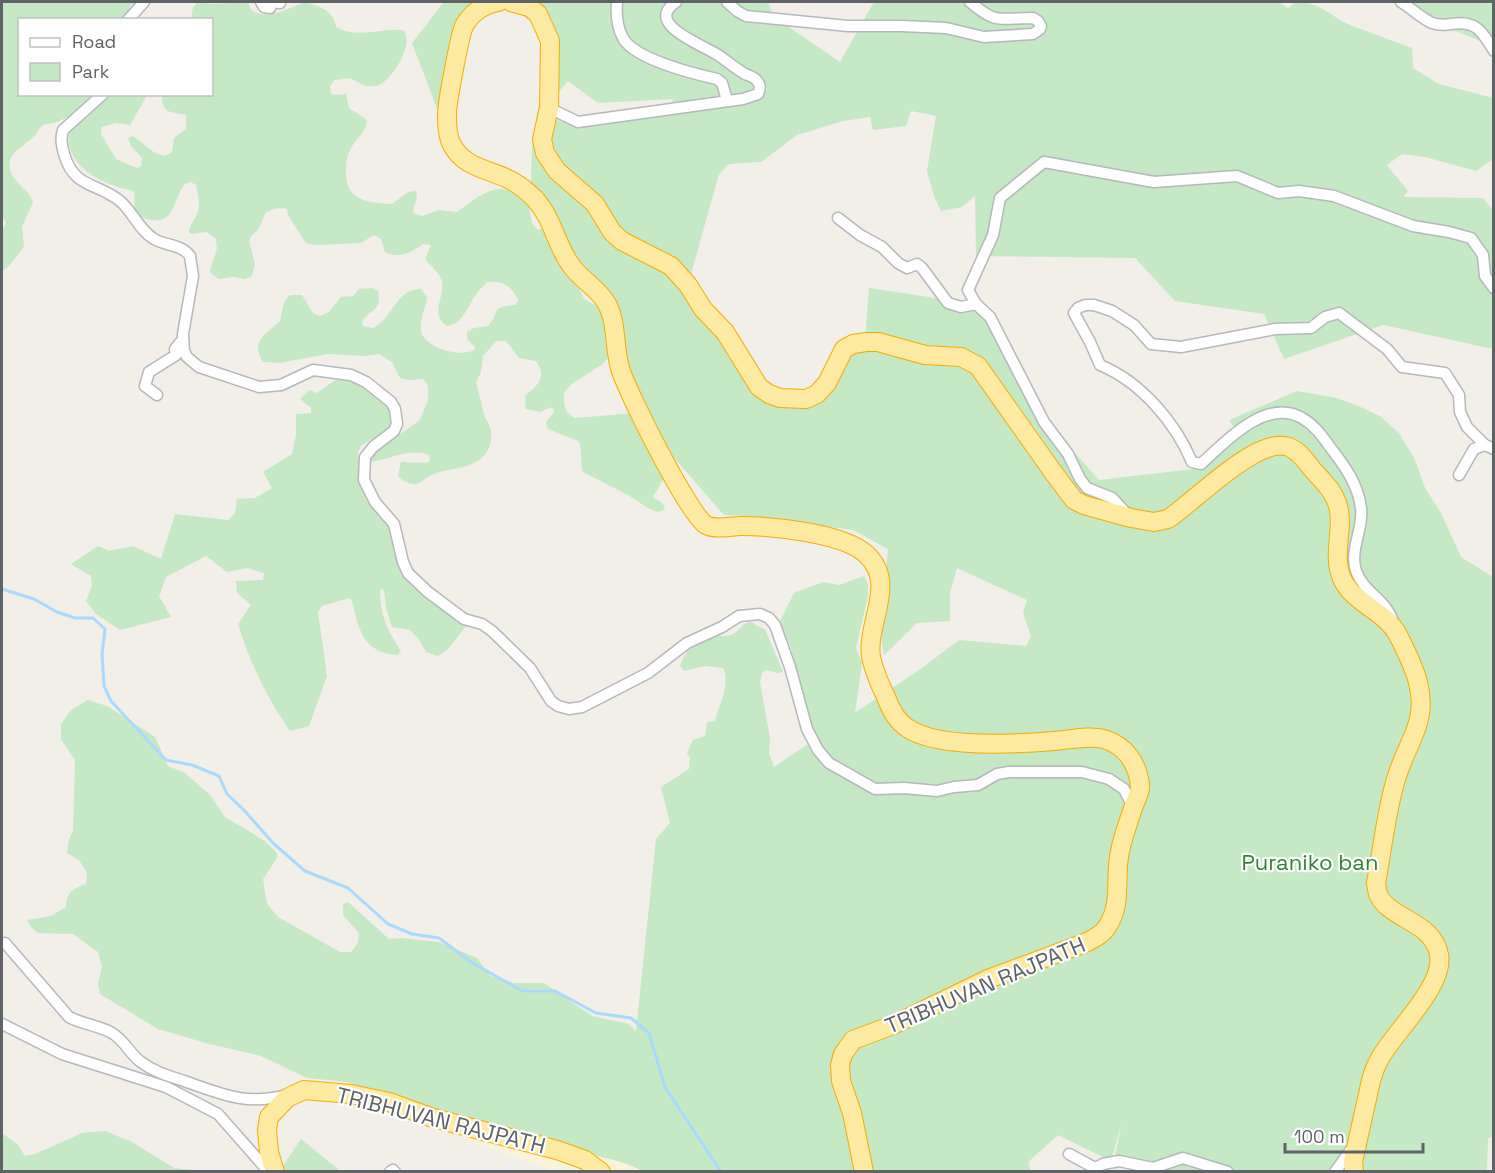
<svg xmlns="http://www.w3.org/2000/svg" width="1495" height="1173" viewBox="0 0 1495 1173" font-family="'Space Grotesk',sans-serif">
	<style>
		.green { fill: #c5e8c5; fill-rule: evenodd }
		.sand { fill: #fbf3d9 }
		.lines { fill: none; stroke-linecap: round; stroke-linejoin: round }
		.stream { stroke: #aadaff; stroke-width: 3 }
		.minor-casing { stroke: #b5b8bc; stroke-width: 13 }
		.trunk-casing { stroke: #f9ab00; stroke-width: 20 }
		.minor { stroke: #fff; stroke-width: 10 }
		.trunk { stroke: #feeaa1; stroke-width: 18 }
		.labels { text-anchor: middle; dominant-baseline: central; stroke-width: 4.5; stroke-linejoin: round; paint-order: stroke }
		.park-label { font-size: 22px; fill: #348238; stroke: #fff }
		.street-label { font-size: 22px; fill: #5f6368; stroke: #fff }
	</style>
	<rect width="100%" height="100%" fill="#f1efe8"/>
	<g class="green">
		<path d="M 2,2 L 136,2 L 131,5 L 123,19 L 20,20 L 20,94 L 97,95 C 86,104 73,116 59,121 C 54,124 47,122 42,126 C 38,129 37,134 33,137 C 25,146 6,153 10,169 C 13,183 29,189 33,202 L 22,227 L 24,247 C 16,255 12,266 2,271 L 2,228 L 5,227 L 6,222 L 2,217 Z"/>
		<path d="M 198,2 L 213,4 L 248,2 L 251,10 C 271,21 287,8 306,2 C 320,7 334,10 336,27 C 356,39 381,28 403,30 C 415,42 394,77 381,84 C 377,87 371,86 366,86 C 348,78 356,77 334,80 L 330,86 L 331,94 L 338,95 L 346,94 L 349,108 L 367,120 C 366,133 356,138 351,148 C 347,154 346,164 346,171 C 345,201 368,203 392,204 L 408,192 L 416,191 C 419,198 413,205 413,213 L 422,216 L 439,210 L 457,212 C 472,202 491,183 510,191 C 517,193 524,201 529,206 L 532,223 L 538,230 L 543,228 L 558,252 L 558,262 L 575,280 L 584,299 L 595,305 L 606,317 L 608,358 C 596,373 575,377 564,393 C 564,405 564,414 576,418 L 647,412 L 597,285 L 574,253 L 559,220 L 547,200 L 531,182 L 532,145 L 543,78 L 545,54 L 540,25 C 526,17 504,2 487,10 C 461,23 454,108 448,137 L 412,43 L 444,2 L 768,2 L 774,17 L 840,62 L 874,2 L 1279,2 L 1288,8 L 1295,2 C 1322,2 1328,15 1350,25 C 1370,33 1391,40 1412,48 L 1413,68 L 1439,84 L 1493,98 L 1493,159 L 1476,171 L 1425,157 L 1402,154 L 1387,165 L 1408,191 L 1403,197 L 1483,198 L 1493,211 L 1493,349 L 1383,325 L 1284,359 L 1264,314 L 1175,301 L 1135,258 L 976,256 L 975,196 L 962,207 L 941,211 L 934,196 L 927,171 L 936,116 L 911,111 L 906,126 L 873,130 L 870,117 L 843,121 L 797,135 L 761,162 L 729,164 L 719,174 L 688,285 L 759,387 L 806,399 L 844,349 L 865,342 L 869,288 L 976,304 L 1041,415 L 1099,480 L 1202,468 L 1239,436 L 1229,420 L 1297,391 L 1337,398 L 1363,408 L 1381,417 L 1399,433 L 1415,460 L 1425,488 L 1441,513 L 1461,557 L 1493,577 L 1494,1135 L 1488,1139 L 1487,1171 L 1141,1171 L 1114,1161 L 1122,1122 L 1111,1161 L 1058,1135 L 1028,1162 L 1031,1171 L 643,1171 L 624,1163 L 485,1126 L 346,1082 L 307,1078 L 261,1056 L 206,1043 L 158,1029 L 100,994 L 98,984 L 102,967 L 98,952 L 73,934 L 38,933 L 31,927 L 27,920 L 51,916 L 66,907 C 67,892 72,889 86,884 L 87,873 L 79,860 L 67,853 L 69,839 L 73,831 L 75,760 L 61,739 L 61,724 L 71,710 L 88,700 L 107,706 L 155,737 L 168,766 L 185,773 L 211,796 L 225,817 L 265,841 L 277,853 L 277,858 L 263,879 L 267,904 L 278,917 L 340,952 L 351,952 L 358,943 L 359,933 L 343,915 L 343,904 L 348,902 L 389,939 L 401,938 L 439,942 L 477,958 L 490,976 L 514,983 L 544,983 L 592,1016 L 629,1024 L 636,1031 L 656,839 L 670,823 L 661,787 L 689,769 L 690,758 L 687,753 L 693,740 L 705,736 L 707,722 L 715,721 C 719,706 731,683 723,668 L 705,666 L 684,671 L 680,666 C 686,649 695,641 714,637 C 719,635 728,637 733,634 C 741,630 742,622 752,622 L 757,626 L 765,629 L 783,672 L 778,673 L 766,670 L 762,673 L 760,682 L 770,738 L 769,753 L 774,767 L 817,738 L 805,707 L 790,645 L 779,623 L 794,593 L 823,582 L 839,585 L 864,576 L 868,584 L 868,596 L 856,648 L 862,663 L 855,713 L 922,668 L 959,640 L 1026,646 L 1031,636 L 1023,613 L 1027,600 L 957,568 L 950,593 L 950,621 L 917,623 L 884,655 L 881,635 L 888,549 L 853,530 L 749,516 L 724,515 L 675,459 L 653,497 L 663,504 L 665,510 L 657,512 L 648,508 L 628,495 L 583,472 C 579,462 584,450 578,441 L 548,429 L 546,422 L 554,412 L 552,407 L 540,412 L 526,409 L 525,396 C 537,386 548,378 536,361 L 519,358 L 506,341 L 496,341 L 483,356 L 481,372 L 476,382 L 485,418 C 490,424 492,432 491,440 C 486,471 452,466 431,475 C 425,478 421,483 415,484 C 408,484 403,481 398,476 L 401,462 L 426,463 L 430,461 L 429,455 C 411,447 388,460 369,462 L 368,457 L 420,420 L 428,400 L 428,386 L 423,379 L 409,380 L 400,378 L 392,362 L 379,354 L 364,356 L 328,354 L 279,363 L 263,362 C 249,341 267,334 280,321 L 284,302 L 290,295 L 302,295 L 313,313 L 320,316 L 329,312 L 341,297 L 353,296 L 359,289 L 372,288 L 378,291 C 382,311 371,308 362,321 L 363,326 L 373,328 C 393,319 395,289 421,289 L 427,297 C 426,308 419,320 421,331 C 424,348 463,359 475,349 L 475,347 L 467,339 L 467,332 L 474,328 L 488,326 C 501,312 489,307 515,305 L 519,300 C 511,287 504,280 488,282 C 484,285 480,289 477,293 C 468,304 464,324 447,326 C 429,314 445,297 442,282 C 440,272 430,266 425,259 L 431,245 L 423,244 C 410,253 401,259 385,252 L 381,239 L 374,235 L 361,243 L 316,245 L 306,243 L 288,215 L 287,209 C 280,207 273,209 266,212 L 258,230 L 251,236 L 249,241 L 255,264 L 252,276 L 245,279 L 233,277 L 219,279 L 211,273 L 210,270 L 217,249 L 216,239 L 207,232 L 191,234 L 189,232 C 190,224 194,221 197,214 C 201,206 198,194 196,185 L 191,182 L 185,184 C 172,200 175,227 147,219 C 142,217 137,216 135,211 C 133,204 136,199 134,192 C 128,188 122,189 115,186 C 91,178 65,161 69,132 L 106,95 L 147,95 L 130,125 L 116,123 L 102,127 L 101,134 L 116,159 L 137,168 L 141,166 L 142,158 L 131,146 L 128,138 L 133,136 L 155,153 L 165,156 L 172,152 L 174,138 L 186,129 L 186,115 C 171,111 162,115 162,95 L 212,94 L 212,20 L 191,19 L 193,7 ZM 568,81 L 598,103 L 673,99 L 669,110 L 582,126 L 538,116 Z"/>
		<polygon points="1407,2 1493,2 1493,46 1428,20"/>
		<path d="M 343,378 C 355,382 392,401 394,415 C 394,419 392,425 391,429 L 362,445 L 358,452 L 359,484 L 366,500 L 390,527 L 403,576 L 452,614 L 456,622 L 466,626 L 449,648 L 438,656 L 426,652 L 420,641 L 410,630 L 392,627 L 386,608 L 384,590 L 380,589 C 380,616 387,629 401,651 L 398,655 C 363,653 359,630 352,601 L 349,598 L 322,606 L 318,612 L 327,676 L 309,726 L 290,731 C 267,698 250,663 238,624 L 251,605 L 237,593 L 236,581 L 263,580 L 264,573 L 248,568 L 227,572 L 206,556 L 166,577 L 159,596 L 171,617 L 120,630 L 96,614 L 86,601 L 92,586 L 91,576 L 71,564 L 98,546 L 109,551 L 133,546 L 161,559 L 175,514 L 228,520 L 235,513 L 237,499 L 255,498 L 272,488 L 263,472 L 292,454 L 296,435 L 296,414 L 311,413 L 311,408 L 300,399 L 309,390 L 317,393 L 335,380 Z"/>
		<polygon points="105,1131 132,1142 174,1168 205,1171 2,1171 2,1133 18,1145 25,1156 35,1154 82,1133"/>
		<polygon points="301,1139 340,1171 279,1172"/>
	</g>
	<polygon class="sand" points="346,1082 485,1126 624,1163 643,1171 555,1171 447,1133 340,1100"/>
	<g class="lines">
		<polyline class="stream" points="2,589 34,599 57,612 75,618 93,618 105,629 102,654 104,686 111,701 166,760 192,765 219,776 227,794 244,810 273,843 305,871 348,888 388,924 412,934 439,938 471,962 522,991 555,991 596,1013 631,1018 649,1033 665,1087 721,1172"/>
		<defs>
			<g id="minor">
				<polyline points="261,2 264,7 270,8 273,2 280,3"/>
				<path d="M 617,2 C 616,14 617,27 623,38 C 634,59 695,74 717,79 L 722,83 L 727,100"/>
				<path d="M 727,2 L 737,11 L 746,16 L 848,26 L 902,26 L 946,28 L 984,37 L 1033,34 L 1040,29 L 1041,26 L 1038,21 L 1033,18 C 999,18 997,25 970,2"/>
				<path d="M 1401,2 C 1411,8 1421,18 1432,23 C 1438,25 1445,25 1451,24 C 1476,20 1482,31 1494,51"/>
				<polyline points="128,20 144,2"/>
				<path d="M 103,94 L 63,130 C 60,139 62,147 65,157 C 75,188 98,183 120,201 C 133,212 139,230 154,239 C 166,246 181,244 190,256 L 193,276 L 183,334 L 184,351 L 187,357 L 199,367 L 259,387 L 281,385 L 313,370 L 351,375 L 366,382 L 391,402 L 395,409 L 397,424 L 394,431 L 373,447 L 365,457 L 364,480 L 375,502 L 394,524 L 403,562 L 408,573 L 428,592 L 464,619 L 482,624 L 492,631 L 530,668 L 551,701 L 558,706 L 569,709 L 582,707 L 648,673 L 687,643 L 722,627 L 739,616 L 760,614 L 769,618 L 775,625 L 790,667 L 807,729 L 818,750 L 829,763 L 875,789 L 904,788 L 937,791 L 954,787 L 978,785 L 997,774 L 1009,772 L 1082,772 L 1109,779 L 1124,789 L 1133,807"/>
				<path d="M 549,108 L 578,122 L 743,99 L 758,94 C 760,89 761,85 757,81 C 755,77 750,76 745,74 C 736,69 727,61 718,55 C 703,45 643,24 676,2"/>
				<polyline points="838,218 860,235 882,247 898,263 907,268 917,264 922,268 948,303 961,307 976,304"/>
				<polyline points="157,395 145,386 149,372 176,355 175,349 183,339"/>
				<polyline points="1459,475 1474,449 1485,445"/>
				<polyline points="1128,515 1112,498 1087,488 1080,479 1068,454 1044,422 990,317 976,304 968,290 993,235 1000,198 1044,162 1154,182 1237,176 1278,193 1299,191 1334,196 1413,226 1449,232 1471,238 1483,255 1485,276 1494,288"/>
				<path d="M 1393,622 C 1387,600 1363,592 1356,571 C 1349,550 1364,528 1361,508 C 1358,485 1346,468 1333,451 C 1324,439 1316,426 1302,418 C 1266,397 1225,442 1201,464 L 1192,462 C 1175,422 1141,382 1100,365 L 1090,342 L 1074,313 L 1078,308 L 1085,305 L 1094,305 L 1112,311 L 1134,325 L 1151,344 L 1181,347 L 1275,329 L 1311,328 L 1325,317 L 1339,313 L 1387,349 L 1402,367 L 1445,373 L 1459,395 L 1460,412 L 1467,427 L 1485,445 L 1494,449"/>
				<path d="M 5,943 L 69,1017 C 82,1024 100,1026 112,1033 C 124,1040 130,1054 141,1062 C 154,1072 169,1076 184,1081 C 222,1094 245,1106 287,1095"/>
				<polyline points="2,1024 62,1054 166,1087 218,1114 269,1172"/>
				<polyline points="1069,1154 1095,1168 1103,1164 1119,1161 1153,1168 1183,1158 1228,1172"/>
				<polyline points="390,1172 393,1170 395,1172"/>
				<polyline points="1335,1172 1353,1147"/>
			</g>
			<g id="trunk">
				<path d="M 498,2 C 484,4 471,13 464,26 C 460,35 446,106 447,117 C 447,126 448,138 452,145 C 463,166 486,169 506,178 C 516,182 527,191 535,199 C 554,220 556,247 573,268 C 583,281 599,289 607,304 C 617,322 614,348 620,368 C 626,390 689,515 706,525 C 715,530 731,526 741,526 C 772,526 843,533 866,554 C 898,583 866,622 871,657 C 874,670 880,685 886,697 C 890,708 896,720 906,727 C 935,749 1017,744 1054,741 C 1070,740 1088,735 1104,739 C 1113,742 1122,747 1128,755 C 1135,763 1140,777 1140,788 C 1139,795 1135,802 1133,808 C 1128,824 1121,841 1119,857 C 1115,881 1122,905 1107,927 C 1102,935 1093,939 1085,943 L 988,979 L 893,1025 L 853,1040 L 843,1054 L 840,1065 L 841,1081 L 852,1113 L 864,1172"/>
				<path d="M 511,2 L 529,7 L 538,14 L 550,41 L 549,108 L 542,139 L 545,153 L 557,171 L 595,204 L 612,232 L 622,241 L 671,266 L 688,285 L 703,309 L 725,332 L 759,387 L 769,394 L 780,398 L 806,399 L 817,394 L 827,383 L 844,349 L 853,344 L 866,342 L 878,342 L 925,355 L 961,357 L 978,366 L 1053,472 L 1074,500 L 1084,505 L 1131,518 L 1154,522 L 1168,519 C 1194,502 1258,435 1289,447 C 1299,451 1306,461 1312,469 C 1322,480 1334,491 1338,506 C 1344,526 1334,548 1339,569 C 1345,602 1384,608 1398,635 C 1413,665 1429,695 1416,729 C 1410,745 1402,760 1397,776 C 1386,810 1383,847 1376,883 C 1377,887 1377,893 1379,896 C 1390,919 1434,922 1439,955 C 1445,986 1393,1033 1379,1060 C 1372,1072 1370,1085 1367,1099 C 1362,1120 1358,1140 1353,1161 L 1354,1172"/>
				<polyline points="275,1172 269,1152 267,1130 269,1117 287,1098 304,1090 351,1094 389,1102 433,1118 557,1150 585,1160 601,1172"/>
			</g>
		</defs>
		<use href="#minor" class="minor-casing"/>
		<use href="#trunk" class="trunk-casing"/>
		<use href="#minor" class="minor"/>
		<use href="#trunk" class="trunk"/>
	</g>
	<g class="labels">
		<g class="park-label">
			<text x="1310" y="862">Puraniko ban</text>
		</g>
		<g class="street-label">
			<text transform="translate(985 985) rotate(-23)">TRIBHUVAN RAJPATH</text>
			<text transform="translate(441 1120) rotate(14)">TRIBHUVAN RAJPATH</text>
		</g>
	</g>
	<rect width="1495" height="1173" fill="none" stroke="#5f6368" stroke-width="6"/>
	<rect x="18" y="18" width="195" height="78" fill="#ffffff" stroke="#bfc1c3" stroke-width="1.5"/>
	<rect x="30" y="38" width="30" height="9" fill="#ffffff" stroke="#bfc1c3" stroke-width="1.5"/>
	<text x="72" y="48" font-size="18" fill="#5f6368">Road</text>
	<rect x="30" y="63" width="30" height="18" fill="#c5e8c5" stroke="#bfc1c3" stroke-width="1.5"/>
	<text x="72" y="78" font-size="18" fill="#5f6368">Park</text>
	<path d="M1285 1143v9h138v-9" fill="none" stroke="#5f6368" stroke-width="3"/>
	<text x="1294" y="1143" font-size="18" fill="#5f6368" stroke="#ffffff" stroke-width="4.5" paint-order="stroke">100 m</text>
</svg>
